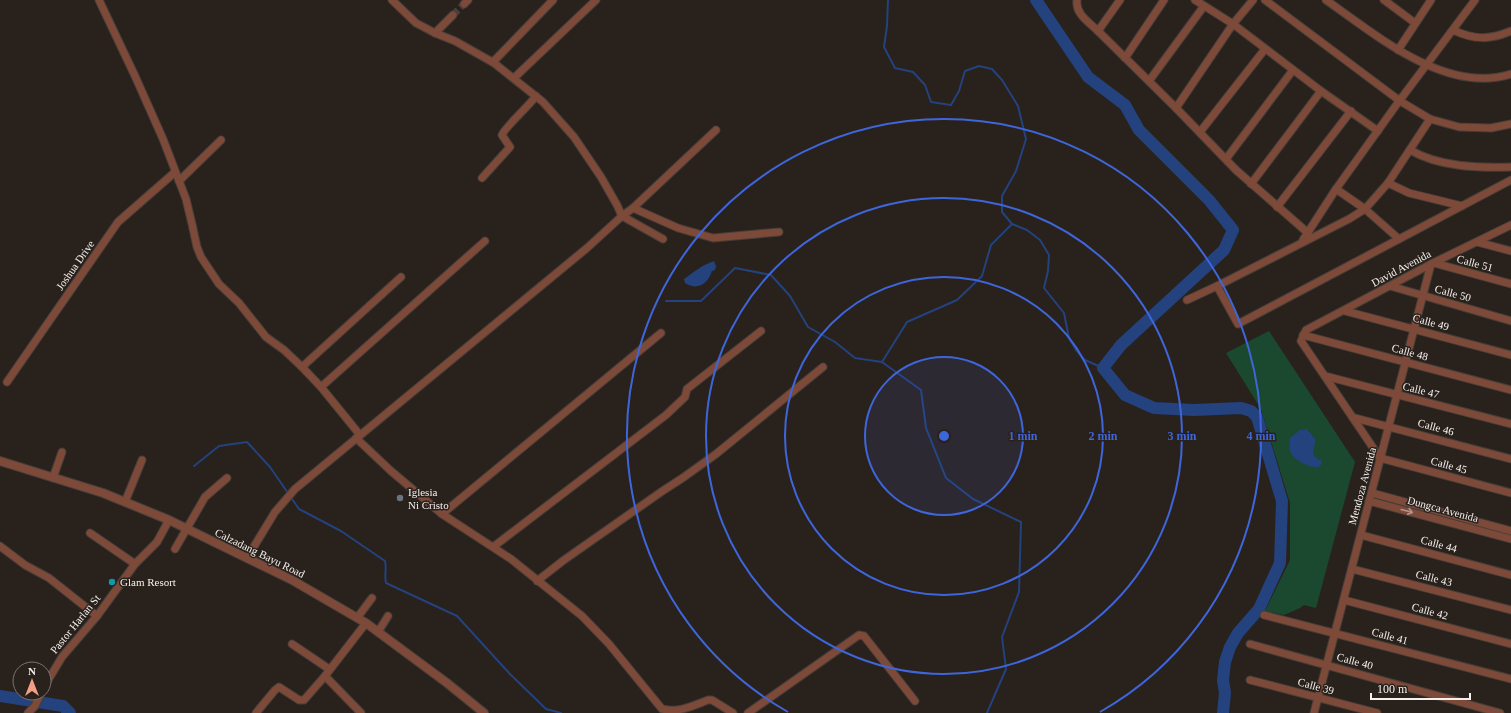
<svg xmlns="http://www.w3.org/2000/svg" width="1511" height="713" viewBox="0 0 1511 713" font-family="'Times New Roman',serif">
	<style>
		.green { fill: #1b492f }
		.water { fill: #23427e }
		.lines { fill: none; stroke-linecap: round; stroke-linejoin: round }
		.stream { stroke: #23427e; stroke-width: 2 }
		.river { stroke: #23427e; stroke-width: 12 }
		.minor-tunnel { stroke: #48403b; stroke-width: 7; stroke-dasharray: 7 3.5; stroke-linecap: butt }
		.minor-casing { stroke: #463e39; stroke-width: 9 }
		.tertiary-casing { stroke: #463e39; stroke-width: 10 }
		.minor { stroke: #7d4939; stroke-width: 7 }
		.tertiary { stroke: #7d4939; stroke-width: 8 }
		.oneway { stroke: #b3948a }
		.ring { fill: none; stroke: #3e66db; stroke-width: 2 }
		.worship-dot { fill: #6b7280; stroke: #29211c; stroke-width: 1.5 }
		.culture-dot { fill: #0f9aa8; stroke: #29211c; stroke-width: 1.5 }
		.labels { text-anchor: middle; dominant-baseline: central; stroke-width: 3; stroke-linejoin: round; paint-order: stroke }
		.street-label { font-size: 11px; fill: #f6f0ed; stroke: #29211c }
		.poi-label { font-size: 11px; fill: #f6f0ed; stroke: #29211c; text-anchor: start }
		.centre { fill: #3e66db; stroke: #29211c; stroke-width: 2 }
		.ring-label { font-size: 12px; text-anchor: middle; font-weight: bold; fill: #3e66db; stroke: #29211c; stroke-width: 3; stroke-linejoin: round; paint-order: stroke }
	</style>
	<rect width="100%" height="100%" fill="#29211c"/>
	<polygon class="green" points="1269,331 1355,462 1316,608 1304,605 1300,608 1284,615 1265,611 1290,560 1290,503 1261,409 1226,353"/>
	<g class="water">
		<path d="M 714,261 L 716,266 L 715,270 L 712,271 C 708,284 697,291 685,283 L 684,279 C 694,272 702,265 714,261 Z"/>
		<path d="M 1307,429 L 1315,439 C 1316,448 1307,455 1322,461 L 1321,465 L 1318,467 C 1310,468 1295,461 1291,453 C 1289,449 1290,443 1290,438 L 1300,430 Z"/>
	</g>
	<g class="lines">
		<g class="stream">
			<polyline points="888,0 887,26 884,47 895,68 913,72 925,85 931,102 951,105 959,91 965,71 979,66 992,69 1002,80 1018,106 1026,139 1016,171 1002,196 1002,212 1012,224 1027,230 1040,240 1049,255 1048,271 1044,288 1064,313 1069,338 1076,350 1085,360 1103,368"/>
			<polyline points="666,301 701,301 735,268 771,275 790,296 808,327 835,342 855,358 882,362"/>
			<path d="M 194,466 L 219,446 L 247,442 L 270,467 L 299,509 L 341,531 L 385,561 C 387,569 384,575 386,583 L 457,616 L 510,674 L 546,709 L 561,713"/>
			<polyline points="987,713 1006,669 1002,637 1019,592 1021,522 973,499 946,478 926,428 921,390 882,362 907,322 957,300 982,276 991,245 1012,224"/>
		</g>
		<g class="river">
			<polyline points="1036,0 1088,77 1125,105 1139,130 1209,200 1233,230 1224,250 1121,345 1103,368 1125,395 1154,408 1194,410 1241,408 1251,411 1257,417 1282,501 1280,563 1259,609 1238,633 1230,647 1225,662 1223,680 1225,693 1223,713"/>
			<polyline points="0,696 63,706 70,713"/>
		</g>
		<polyline class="minor-tunnel" points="453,15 464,4"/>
		<defs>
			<g id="minor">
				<polyline points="99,0 135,76 163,139 186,199 192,224 197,247 201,257 219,284 239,303 266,337 284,350 302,367 321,387 360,435"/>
				<polyline points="392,0 416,23 435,33 455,41 494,63 543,102 574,137 601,177 617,205 622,216 663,239"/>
				<path d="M 1077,0 C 1075,14 1089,22 1098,31"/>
				<polyline points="1120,0 1098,31 1176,108 1233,24 1253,0"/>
				<polyline points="1195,0 1233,24 1321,91"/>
				<polyline points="1265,0 1400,101 1430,119 1459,127 1491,128 1511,124"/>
				<path d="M 1326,0 C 1376,35 1446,95 1511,74"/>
				<polyline points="1384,0 1415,23"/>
				<polyline points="464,4 468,0"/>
				<path d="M 1453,30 C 1474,40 1490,40 1511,31"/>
				<polyline points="435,33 453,15"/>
				<polyline points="1398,50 1431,0"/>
				<polyline points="1125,58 1164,0"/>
				<polyline points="493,62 553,0"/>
				<polyline points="514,78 596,0"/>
				<polyline points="1149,81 1204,6"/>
				<polyline points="1176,108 1236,170 1308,233"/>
				<polyline points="1200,132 1265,49"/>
				<path d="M 1410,150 C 1439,167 1478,168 1511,167"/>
				<polyline points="1226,159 1293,70"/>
				<path d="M 482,178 L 510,147 L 502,135 C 504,128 529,106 536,96"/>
				<polyline points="179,181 221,140"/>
				<polyline points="1388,183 1409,193 1462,206"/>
				<polyline points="1251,184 1321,91 1378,131"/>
				<polyline points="1336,189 1365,209 1399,239"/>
				<polyline points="1277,207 1351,111"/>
				<polyline points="633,208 716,130"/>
				<polyline points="1511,225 1431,264 1306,330 1301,341 1380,458 1511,493"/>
				<polyline points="1303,240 1336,189 1397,104 1475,0"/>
				<polyline points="1477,242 1511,251"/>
				<polyline points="1434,263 1511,284"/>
				<polyline points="1217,286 1238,324 1511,180"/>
				<polyline points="1390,286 1511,321"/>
				<polyline points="1187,300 1217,286 1349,219 1365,209 1388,183 1430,119"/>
				<polyline points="1345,311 1511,355"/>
				<polyline points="1303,335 1511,390"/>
				<polyline points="302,367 401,277"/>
				<polyline points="1325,376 1511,424"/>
				<polyline points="7,382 118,222 174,173"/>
				<polyline points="321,387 485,241"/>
				<polyline points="1355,418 1511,459"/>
				<path d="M 356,438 L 391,471 L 442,514 L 511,559 L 582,616 L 609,644 L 662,709 C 679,713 692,706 708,700 L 712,700 L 733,713"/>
				<polyline points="53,478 62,452"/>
				<polyline points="1372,493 1511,531"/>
				<polyline points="1369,501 1511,539"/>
				<polyline points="125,502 142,460"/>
				<polyline points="442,514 661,333"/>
				<polyline points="90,533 135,564"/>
				<polyline points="1361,535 1511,575"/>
				<polyline points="0,546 25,565 49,578 97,616"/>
				<polyline points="493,547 666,415 685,397 687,389 761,331"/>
				<polyline points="175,549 205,497 227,478"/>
				<polyline points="247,558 275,512 295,489 587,248 622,216 633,208 678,228 713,238 779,232"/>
				<polyline points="1352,569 1511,610"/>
				<polyline points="537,581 564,560 661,492 684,477 716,454 823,367"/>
				<polyline points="1344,600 1511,644"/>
				<polyline points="1264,615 1511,679"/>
				<polyline points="357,618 372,598"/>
				<polyline points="378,632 388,616"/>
				<polyline points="292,644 329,669"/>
				<polyline points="1250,644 1500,713"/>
				<polyline points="325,676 361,713"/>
				<polyline points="1250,680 1377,713"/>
				<polyline points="44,687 62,657 97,616 135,564 157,542 169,520"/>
				<polyline points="28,713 35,706 41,693"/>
				<polyline points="256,713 275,690 279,687 299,700 304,700 325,676 366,623"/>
				<polyline points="748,713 859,635 864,636 915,701"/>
				<polyline points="1314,713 1431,264"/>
			</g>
			<polyline id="tertiary" points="0,461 103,493 169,520 292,580 366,623 447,683 484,713"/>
		</defs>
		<use href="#minor" class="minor-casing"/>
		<use href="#tertiary" class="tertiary-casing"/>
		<use href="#minor" class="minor"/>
		<use href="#tertiary" class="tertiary"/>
	</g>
	<defs><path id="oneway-shaft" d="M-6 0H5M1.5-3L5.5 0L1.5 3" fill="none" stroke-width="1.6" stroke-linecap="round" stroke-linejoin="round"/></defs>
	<use class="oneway" href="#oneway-shaft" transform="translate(1407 511) rotate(15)"/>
	<circle cx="944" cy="436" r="79" fill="#3e66db" fill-opacity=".12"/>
	<g class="ring">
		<circle cx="944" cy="436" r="79"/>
		<circle cx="944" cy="436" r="159"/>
		<circle cx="944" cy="436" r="238"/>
		<path d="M788 712A317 317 0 1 1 1100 712"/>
	</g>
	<circle class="worship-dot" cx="400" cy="498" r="4"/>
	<circle class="culture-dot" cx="112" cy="582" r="4"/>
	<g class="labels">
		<g class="street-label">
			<text transform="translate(1475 263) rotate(15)">Calle 51</text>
			<text transform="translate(75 265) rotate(-55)">Joshua Drive</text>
			<text transform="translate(1401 268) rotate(-28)">David Avenida</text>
			<text transform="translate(1453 293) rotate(15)">Calle 50</text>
			<text transform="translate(1431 322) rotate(15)">Calle 49</text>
			<text transform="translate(1410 352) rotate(15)">Calle 48</text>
			<text transform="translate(1421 390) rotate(14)">Calle 47</text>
			<text transform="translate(1436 427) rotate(15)">Calle 46</text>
			<text transform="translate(1449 465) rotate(15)">Calle 45</text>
			<text transform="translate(1362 486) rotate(-75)">Mendoza Avenida</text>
			<text transform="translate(1443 509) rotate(15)">Dungca Avenida</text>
			<text transform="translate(1439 544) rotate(15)">Calle 44</text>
			<text transform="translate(260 553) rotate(26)">Calzadang Bayu Road</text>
			<text transform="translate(1434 578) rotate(14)">Calle 43</text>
			<text transform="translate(1430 611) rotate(15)">Calle 42</text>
			<text transform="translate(75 624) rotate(-51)">Pastor Harlan St</text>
			<text transform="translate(1390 636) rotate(15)">Calle 41</text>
			<text transform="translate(1355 661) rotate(15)">Calle 40</text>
			<text transform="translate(1316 686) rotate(15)">Calle 39</text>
		</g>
		<g class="poi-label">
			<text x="408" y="492">Iglesia<tspan x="408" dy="13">Ni Cristo</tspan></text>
			<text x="120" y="582">Glam Resort</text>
		</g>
	</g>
	<circle cx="944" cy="436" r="6" class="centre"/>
	<g class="ring-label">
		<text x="1023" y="440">1 min</text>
		<text x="1103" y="440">2 min</text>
		<text x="1182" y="440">3 min</text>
		<text x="1261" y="440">4 min</text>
	</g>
	<g transform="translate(32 681)"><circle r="19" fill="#29211c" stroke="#7b7470"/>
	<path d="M0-3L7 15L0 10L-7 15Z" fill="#f49e86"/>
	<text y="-6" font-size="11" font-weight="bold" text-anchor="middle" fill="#f6f0ed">N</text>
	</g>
	<path d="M1371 693v6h99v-6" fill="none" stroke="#f6f0ed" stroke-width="2"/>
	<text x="1377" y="693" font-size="12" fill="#f6f0ed" stroke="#29211c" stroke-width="3" paint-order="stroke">100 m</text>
</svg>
